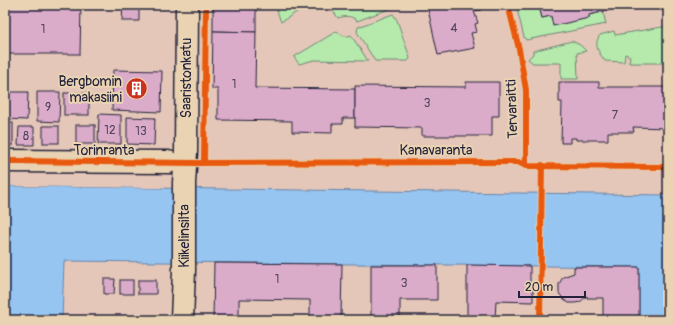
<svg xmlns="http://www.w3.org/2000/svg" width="673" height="325" viewBox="0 0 673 325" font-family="Pangolin,sans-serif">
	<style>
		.green { fill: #b5eaac; stroke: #6c8674 }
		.water { fill: #96c5f1; stroke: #6884a8 }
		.pier { fill: #e5c7b9 }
		.building { fill: #dbabca; stroke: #22223b }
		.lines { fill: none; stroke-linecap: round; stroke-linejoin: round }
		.street-casing { stroke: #22223b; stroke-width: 25 }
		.street { stroke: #e9d3b2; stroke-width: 22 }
		.cycleway-casing { stroke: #e9d3b2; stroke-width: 8 }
		.cycleway { stroke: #e8590c; stroke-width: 6 }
		.labels { text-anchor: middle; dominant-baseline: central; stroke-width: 4; stroke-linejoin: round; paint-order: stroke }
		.number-label { font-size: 12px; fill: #50445f }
		.street-label { font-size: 14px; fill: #22223b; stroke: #e9d3b2 }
		.poi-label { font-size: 14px; fill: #22223b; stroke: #e9d3b2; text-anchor: end }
	</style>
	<rect width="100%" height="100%" fill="#e5c7b9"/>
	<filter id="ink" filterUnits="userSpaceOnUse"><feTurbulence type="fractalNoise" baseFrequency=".025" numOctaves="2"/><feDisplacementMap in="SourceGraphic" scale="8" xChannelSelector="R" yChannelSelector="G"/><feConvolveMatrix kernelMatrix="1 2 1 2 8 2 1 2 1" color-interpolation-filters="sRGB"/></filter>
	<g filter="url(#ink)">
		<g class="green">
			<polygon points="275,5 308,5 281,22"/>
			<path d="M 329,5 L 347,5 L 348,7 L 357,7 L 357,5 L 386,5 L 389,9 L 357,21 C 352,15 345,16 338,18 Z"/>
			<polygon points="516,5 542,5 543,9 540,10 542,18 551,16 553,25 589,18 589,15 603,12 606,24 526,40 524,37"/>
			<polygon points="393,14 397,20 410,58 408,61 375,61 357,32 358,27"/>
			<path d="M 668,26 L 668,63 L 629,63 L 630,56 L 625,54 L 624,62 L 605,61 C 599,53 593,45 600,35 L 614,31 L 615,35 Z"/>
			<path d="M 337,31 C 341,35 345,38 351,35 L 368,61 L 314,60 L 299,64 L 294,57 Z"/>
			<polygon points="572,41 580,45 586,51 577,53 578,79 561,79 561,63 533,63 528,59 533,54 533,51"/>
		</g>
		<polygon class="water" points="5,186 668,195 668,320 639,320 639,267 64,261 62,320 5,320"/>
		<polygon class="pier" points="5,184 161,186 161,188 5,186"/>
		<g class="building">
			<polygon points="5,5 81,5 80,54 5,54"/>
			<polygon points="123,5 139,5 139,21 122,21"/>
			<polygon points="221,5 256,5 256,32 213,31 213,6"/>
			<polygon points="427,5 479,5 481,10 474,11 478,23 475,24 477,32 471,33 475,48 438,55"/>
			<polygon points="542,5 632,5 589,15 589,18 553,26 551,16 542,18 540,10 543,9"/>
			<polygon points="213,31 256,32 255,88 355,89 355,118 343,118 343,124 332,124 332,133 292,132 292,121 218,120 218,89 212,89"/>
			<polygon points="113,70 162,71 161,112 112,110"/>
			<polygon points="466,82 499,82 499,116 492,116 492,136 422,136 422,128 355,127 355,86 466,87"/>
			<polygon points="559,82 599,82 599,87 668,87 668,128 633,127 634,132 608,132 608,140 576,140 576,138 570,138 570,143 561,143 562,102 559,102"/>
			<polygon points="6,92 28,92 27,120 6,119"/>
			<polygon points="37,92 60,92 59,122 37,121"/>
			<rect x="64" y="93" width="25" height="22"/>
			<polygon points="99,114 121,115 121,144 98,144"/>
			<polygon points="127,117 155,118 154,145 127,144"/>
			<rect x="5" y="123" width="8" height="22"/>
			<rect x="76" y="125" width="19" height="19"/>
			<rect x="43" y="126" width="16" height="17"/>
			<polygon points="19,127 34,127 34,145 18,145"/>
			<polygon points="214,263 342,264 341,320 310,320 310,300 239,299 239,320 213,320"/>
			<polygon points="371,265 437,265 437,300 400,300 400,320 371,320"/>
			<polygon points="467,265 530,266 530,287 533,287 533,302 496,301 495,320 467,320"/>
			<polygon points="574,267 639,267 639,320 603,320 603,298 587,298 587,296 580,302 575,303 569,303 564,300 559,293 559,284 563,277 574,273"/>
			<polygon points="104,279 115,279 114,294 104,294"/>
			<rect x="120" y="280" width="13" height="14"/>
			<rect x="138" y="280" width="18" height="14"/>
			<rect x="548" y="317" width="20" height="3"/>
		</g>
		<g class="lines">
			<defs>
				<g id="street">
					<polyline points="5,161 168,162"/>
					<polyline points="182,320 184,271 184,183 186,152 187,5"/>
				</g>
			</defs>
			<use href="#street" class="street-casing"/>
			<use href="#street" class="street"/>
			<defs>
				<g id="cycleway">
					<polyline points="508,5 519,49 526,90 526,166"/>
					<polyline points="5,161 196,163 518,162 526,166 668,167"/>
					<polyline points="204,162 206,5"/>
					<polyline points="540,320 542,165"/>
				</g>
			</defs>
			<use href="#cycleway" class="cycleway-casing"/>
			<use href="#cycleway" class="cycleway"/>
		</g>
	</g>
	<defs>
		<symbol id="building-disc" viewBox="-11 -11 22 22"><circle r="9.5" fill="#c8321e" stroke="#e9d3b2"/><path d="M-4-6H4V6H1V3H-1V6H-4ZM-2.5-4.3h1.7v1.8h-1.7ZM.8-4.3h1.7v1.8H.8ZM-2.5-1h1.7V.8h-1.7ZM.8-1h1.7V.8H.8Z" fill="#fff"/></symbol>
	</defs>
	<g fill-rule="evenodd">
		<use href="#building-disc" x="124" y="76" width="25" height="25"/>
	</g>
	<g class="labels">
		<g class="number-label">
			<text x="454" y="28">4</text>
			<text x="43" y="29">1</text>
			<text x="234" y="84">1</text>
			<text x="427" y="103">3</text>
			<text x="48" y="107">9</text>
			<text x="615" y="115">7</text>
			<text x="110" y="130">12</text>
			<text x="141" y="131">13</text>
			<text x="26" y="136">8</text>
			<text x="277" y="279">1</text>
			<text x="404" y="283">3</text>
		</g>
		<g class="street-label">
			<text transform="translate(186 78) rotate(-90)">Saaristonkatu</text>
			<text transform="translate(512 109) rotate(-92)">Tervaraitti</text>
			<text x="104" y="150">Torinranta</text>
			<text x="436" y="150">Kanavaranta</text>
			<text transform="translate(184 236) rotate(-90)">Kiikelinsilta</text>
		</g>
		<g class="poi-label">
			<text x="122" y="81">Bergbomin<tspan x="122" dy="16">makasiini</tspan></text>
		</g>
	</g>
	<rect width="673" height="325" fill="none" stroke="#e9d3b2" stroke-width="20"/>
	<rect x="10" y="10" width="653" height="305" fill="none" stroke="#22223b" stroke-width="1.5" filter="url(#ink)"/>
	<path d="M519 291v6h66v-6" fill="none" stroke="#22223b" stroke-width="2"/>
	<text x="525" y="291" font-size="12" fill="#22223b" stroke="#e9d3b2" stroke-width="3" paint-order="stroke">20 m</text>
</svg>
